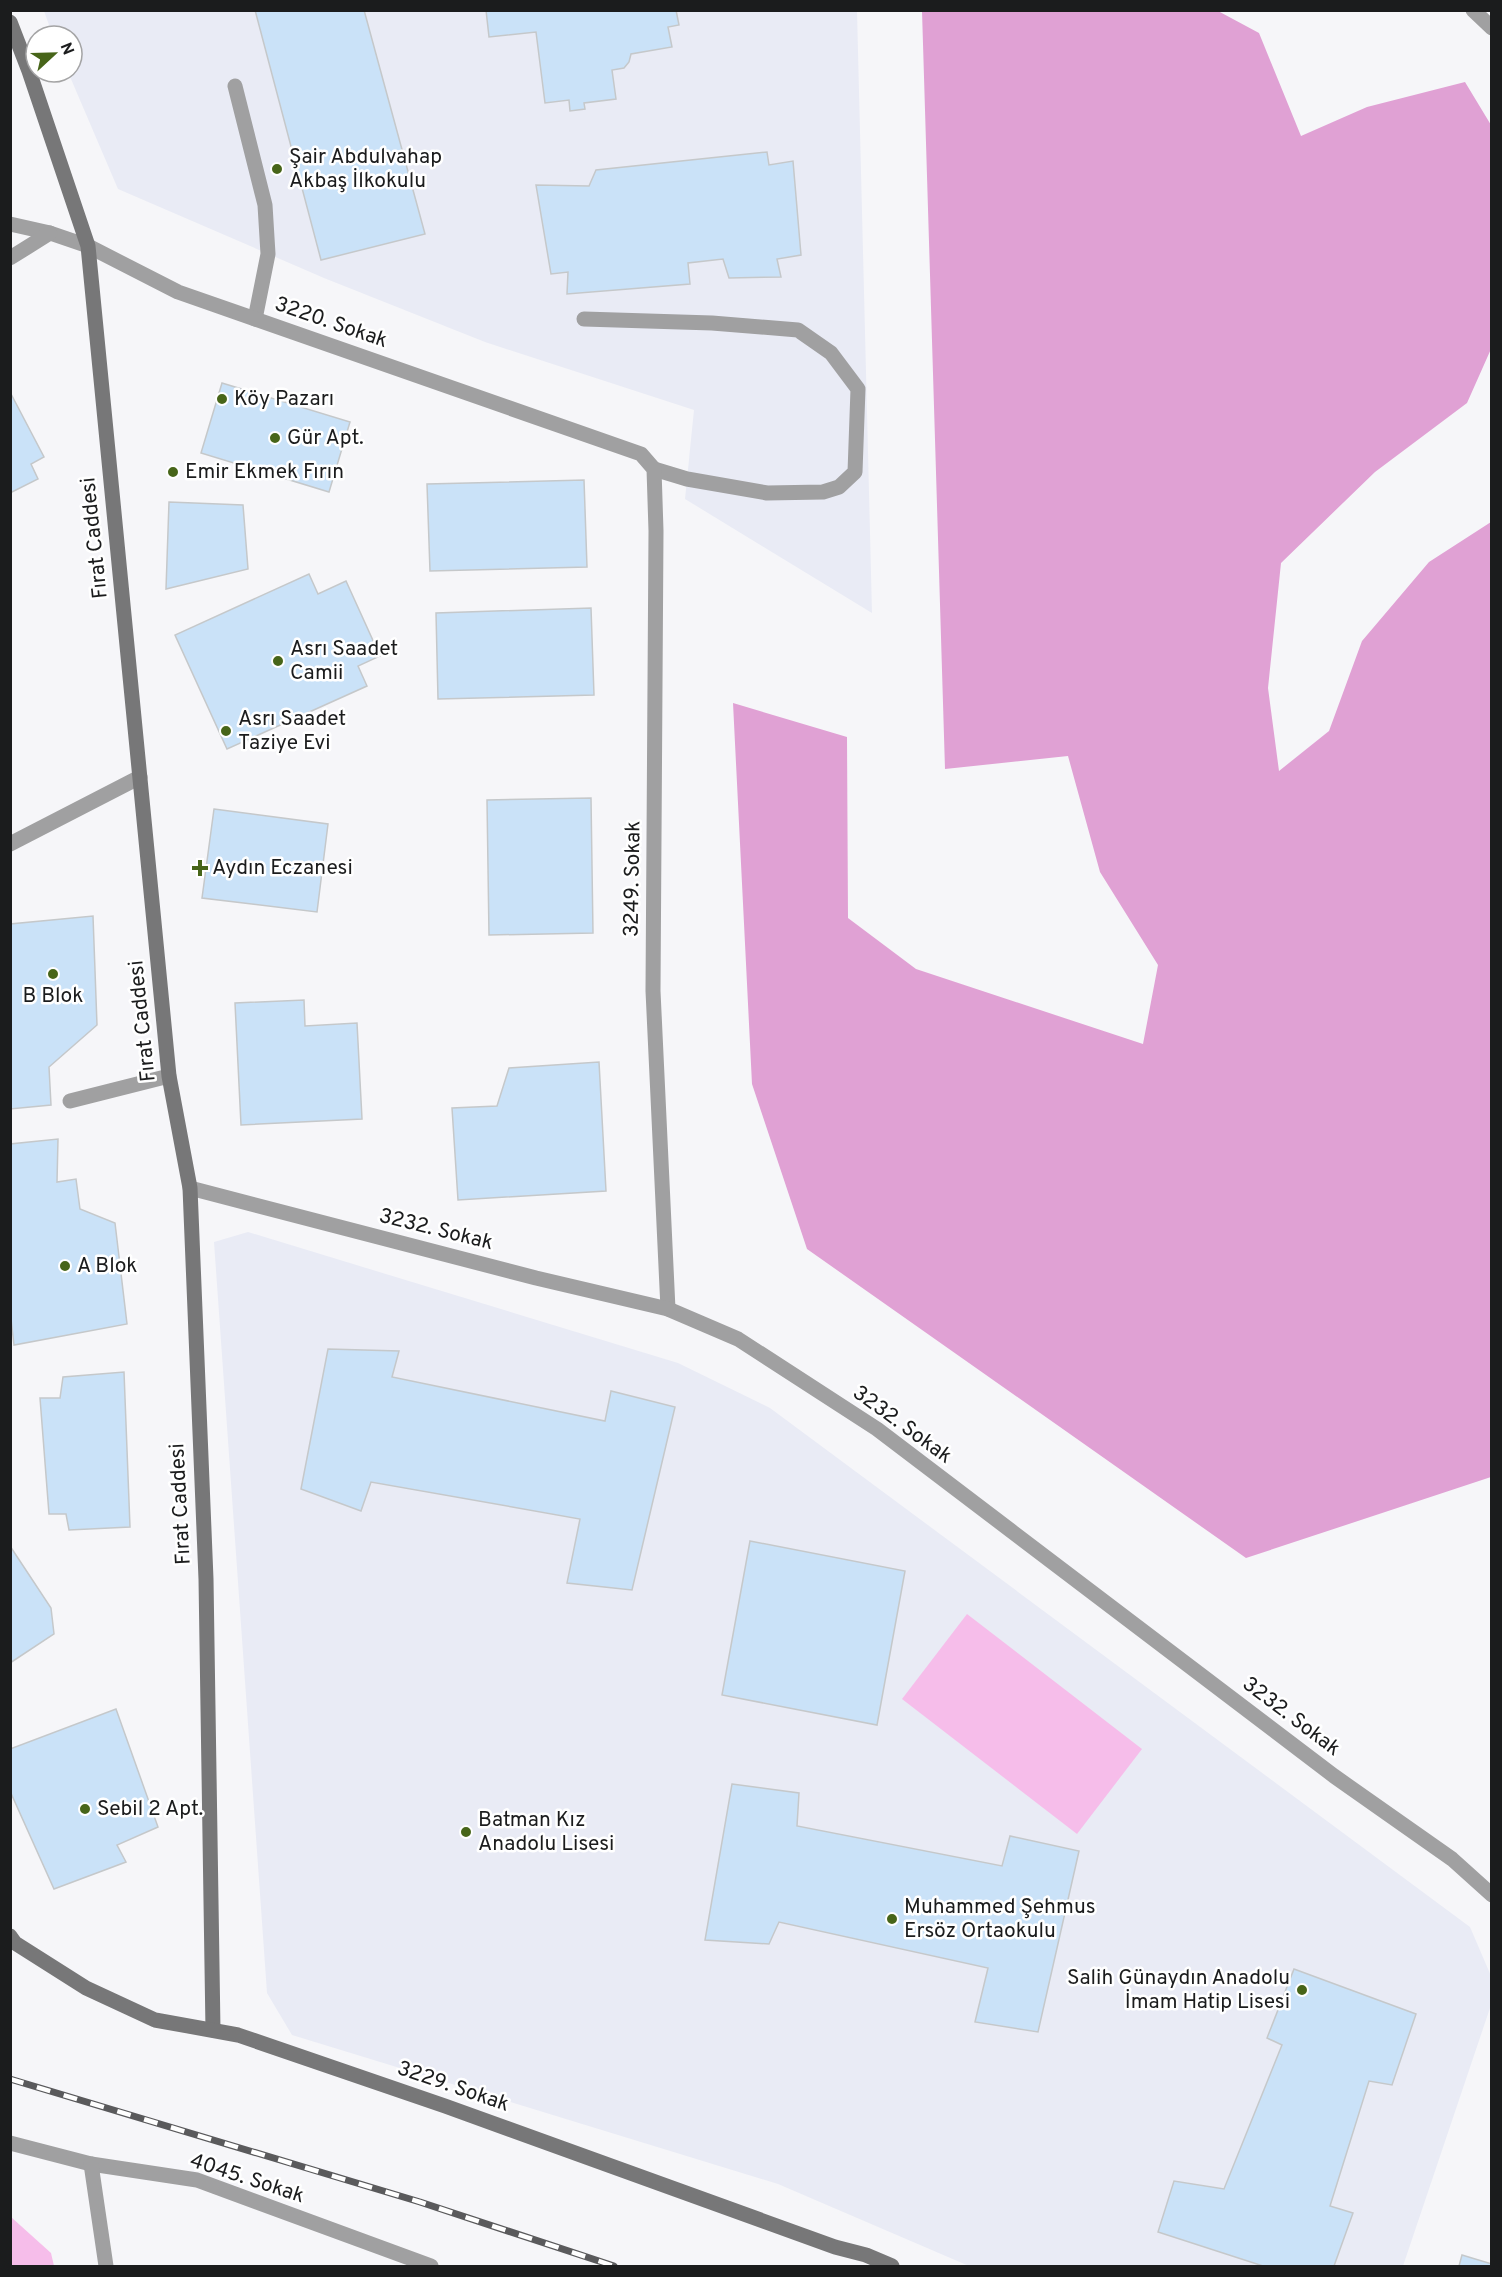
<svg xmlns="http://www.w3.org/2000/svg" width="1502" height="2277" viewBox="0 0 1502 2277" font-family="Overpass,sans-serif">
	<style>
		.built { fill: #e9ebf5 }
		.green { fill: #f6bdea }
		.forest { fill: #e0a1d4 }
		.building { fill: #cae2f8; stroke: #c5c8ca; stroke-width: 1.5 }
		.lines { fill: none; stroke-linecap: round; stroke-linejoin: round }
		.lane { stroke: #a0a0a1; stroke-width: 15 }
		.street { stroke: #a0a0a1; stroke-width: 15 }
		.secondary { stroke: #777778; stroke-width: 15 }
		.rail-casing { stroke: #5a5a5c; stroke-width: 7 }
		.rail { stroke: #fff; stroke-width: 4.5; stroke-dasharray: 14; stroke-linecap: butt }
		.poi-dot { fill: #476519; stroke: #fff; stroke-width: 2 }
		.labels { text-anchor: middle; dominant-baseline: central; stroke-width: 5; stroke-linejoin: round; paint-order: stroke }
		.poi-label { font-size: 21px; fill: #1b1c1d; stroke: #fff; text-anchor: start }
		.street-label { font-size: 21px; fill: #1b1c1d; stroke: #fff }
	</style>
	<rect width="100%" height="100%" fill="#f6f6f9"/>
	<g class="built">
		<polygon points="44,11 857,11 872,613 685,499 694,410 485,342 324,278 118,189 68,72 72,72 72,36 53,36"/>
		<polygon points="248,1232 678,1363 770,1408 1470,1927 1491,1976 1491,2005 1403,2266 969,2266 778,2184 292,2035 267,1993 214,1242"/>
	</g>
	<g class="green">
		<polygon points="967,1614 1142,1749 1077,1834 902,1699"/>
		<polygon points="11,2217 51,2253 54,2266 11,2266"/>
	</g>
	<polygon class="forest" points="922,11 1218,11 1259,33 1301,136 1367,107 1465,82 1491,125 1491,349 1467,403 1375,472 1281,563 1268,688 1279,771 1329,731 1362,641 1429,562 1491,522 1491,1477 1246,1558 807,1249 752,1084 733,703 847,737 848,918 916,969 1143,1044 1158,965 1100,872 1068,756 945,769"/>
	<g class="building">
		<polygon points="255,10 364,10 425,234 321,260"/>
		<polygon points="486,10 676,10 679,25 668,27 672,47 631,54 629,62 624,68 612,70 616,99 584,103 585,109 570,111 569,100 545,103 536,32 489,37"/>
		<polygon points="767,152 769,165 793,161 801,255 777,259 781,277 729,278 723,259 688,263 690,284 567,294 568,272 551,274 536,185 589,186 596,170"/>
		<polygon points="222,383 350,422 329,492 201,453"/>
		<polygon points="10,392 44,457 31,464 38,479 10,493"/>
		<polygon points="584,480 587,567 430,571 427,484"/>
		<polygon points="169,502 243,505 248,569 166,589"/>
		<polygon points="309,574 318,594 346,581 380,656 358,666 367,686 227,749 175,635"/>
		<polygon points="591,608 594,695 438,699 436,613"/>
		<polygon points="591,798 593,933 489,935 487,800"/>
		<polygon points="214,809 328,824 317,912 202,898"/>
		<polygon points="93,916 97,1025 49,1067 51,1105 10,1109 10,924"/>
		<polygon points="304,1000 305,1026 357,1023 362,1119 241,1125 235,1003"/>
		<polygon points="599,1062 606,1191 458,1200 452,1108 497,1106 509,1068"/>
		<polygon points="58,1139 57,1182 76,1179 80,1209 115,1223 127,1324 14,1345 10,1310 10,1144"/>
		<polygon points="328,1349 399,1351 392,1377 605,1421 611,1391 675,1407 632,1590 567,1583 580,1519 371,1482 361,1511 301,1489"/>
		<polygon points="124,1372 130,1527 69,1530 66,1514 49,1514 40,1398 60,1398 63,1377"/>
		<polygon points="750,1541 905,1571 877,1725 722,1695"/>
		<polygon points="10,1546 51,1608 54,1634 10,1663"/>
		<polygon points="116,1709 158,1827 117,1845 126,1862 54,1889 10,1791 10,1749"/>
		<polygon points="732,1784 799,1793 797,1826 1002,1866 1010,1836 1079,1851 1038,2032 975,2022 988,1968 779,1922 769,1944 705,1940"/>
		<polygon points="1294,1969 1416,2014 1392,2085 1369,2081 1330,2206 1353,2213 1334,2266 1263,2266 1158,2232 1174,2181 1224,2189 1282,2045 1267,2038"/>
		<polygon points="1462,2255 1492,2264 1492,2266 1459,2266"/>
	</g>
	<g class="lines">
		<g class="lane">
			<polyline points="1473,10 1492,28"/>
			<polyline points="235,86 265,205 268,254 255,319"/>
			<polyline points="584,319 712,323 798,330 831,353 858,389 855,472 839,487 823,492 767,493 687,479 654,469"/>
			<polyline points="70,1101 169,1076"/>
		</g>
		<g class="street">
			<polyline points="10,224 50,233 88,246 178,292 641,454 654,469 656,531 653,991 668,1309"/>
			<polyline points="10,258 50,233"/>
			<polyline points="10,844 140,777"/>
			<polyline points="190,1188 536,1278 668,1309 738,1339 877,1429 1334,1776 1452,1859 1492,1895"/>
			<polyline points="10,2143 91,2164 197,2180 431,2266"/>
			<polyline points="91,2164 106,2266"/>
		</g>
		<g class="secondary">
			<polyline points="10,22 29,71 88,246 169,1076 190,1188 206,1579 213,2030"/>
			<polyline points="10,1936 15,1943 86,1988 155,2020 238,2035 445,2106 835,2247 866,2255 892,2266"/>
		</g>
		<defs>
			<polyline id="rail" points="10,2079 420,2202 614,2266"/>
		</defs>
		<use href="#rail" class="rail-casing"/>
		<use href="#rail" class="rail"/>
	</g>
	<g class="poi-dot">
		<circle cx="277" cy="169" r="6"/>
		<circle cx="222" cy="399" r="6"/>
		<circle cx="275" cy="438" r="6"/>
		<circle cx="173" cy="472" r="6"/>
		<circle cx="278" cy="661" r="6"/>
		<circle cx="226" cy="731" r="6"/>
		<path d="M197 859h6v6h6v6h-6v6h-6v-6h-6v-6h6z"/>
		<circle cx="53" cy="974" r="6"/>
		<circle cx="65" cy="1266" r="6"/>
		<circle cx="85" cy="1809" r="6"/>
		<circle cx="466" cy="1832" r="6"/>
		<circle cx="892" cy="1919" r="6"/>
		<circle cx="1302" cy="1990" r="6"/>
	</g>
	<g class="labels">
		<g class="poi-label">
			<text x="289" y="157">Şair Abdulvahap<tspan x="289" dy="24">Akbaş İlkokulu</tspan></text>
			<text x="234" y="399">Köy Pazarı</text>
			<text x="287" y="438">Gür Apt.</text>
			<text x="185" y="472">Emir Ekmek Fırın</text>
			<text x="290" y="649">Asrı Saadet<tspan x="290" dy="24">Camii</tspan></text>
			<text x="238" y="719">Asrı Saadet<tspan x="238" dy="24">Taziye Evi</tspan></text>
			<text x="212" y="868">Aydın Eczanesi</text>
			<text x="53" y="996" text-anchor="middle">B Blok</text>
			<text x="77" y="1266">A Blok</text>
			<text x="97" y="1809">Sebil 2 Apt.</text>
			<text x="478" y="1820">Batman Kız<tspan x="478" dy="24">Anadolu Lisesi</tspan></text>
			<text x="904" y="1907">Muhammed Şehmus<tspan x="904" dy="24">Ersöz Ortaokulu</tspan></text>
			<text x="1290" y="1978" text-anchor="end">Salih Günaydın Anadolu<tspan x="1290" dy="24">İmam Hatip Lisesi</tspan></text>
		</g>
		<g class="street-label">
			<text transform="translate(331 323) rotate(19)">3220. Sokak</text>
			<text transform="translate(95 538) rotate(-96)">Fırat Caddesi</text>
			<text transform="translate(633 879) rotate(-89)">3249. Sokak</text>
			<text transform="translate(143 1021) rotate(-96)">Fırat Caddesi</text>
			<text transform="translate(436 1230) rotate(14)">3232. Sokak</text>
			<text transform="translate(902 1425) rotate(36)">3232. Sokak</text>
			<text transform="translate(181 1504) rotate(-93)">Fırat Caddesi</text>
			<text transform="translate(1291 1717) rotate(37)">3232. Sokak</text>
			<text transform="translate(453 2087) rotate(19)">3229. Sokak</text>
			<text transform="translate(247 2179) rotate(18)">4045. Sokak</text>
		</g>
	</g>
	<rect width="1502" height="2277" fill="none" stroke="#1b1c1d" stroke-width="24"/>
	<g transform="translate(54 54) rotate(68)"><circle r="28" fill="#ffffff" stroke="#a4a4a5" stroke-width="1.5"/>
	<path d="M0-4.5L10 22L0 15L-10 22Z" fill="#476519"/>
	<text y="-9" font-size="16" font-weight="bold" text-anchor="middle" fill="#1b1c1d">N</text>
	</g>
</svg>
